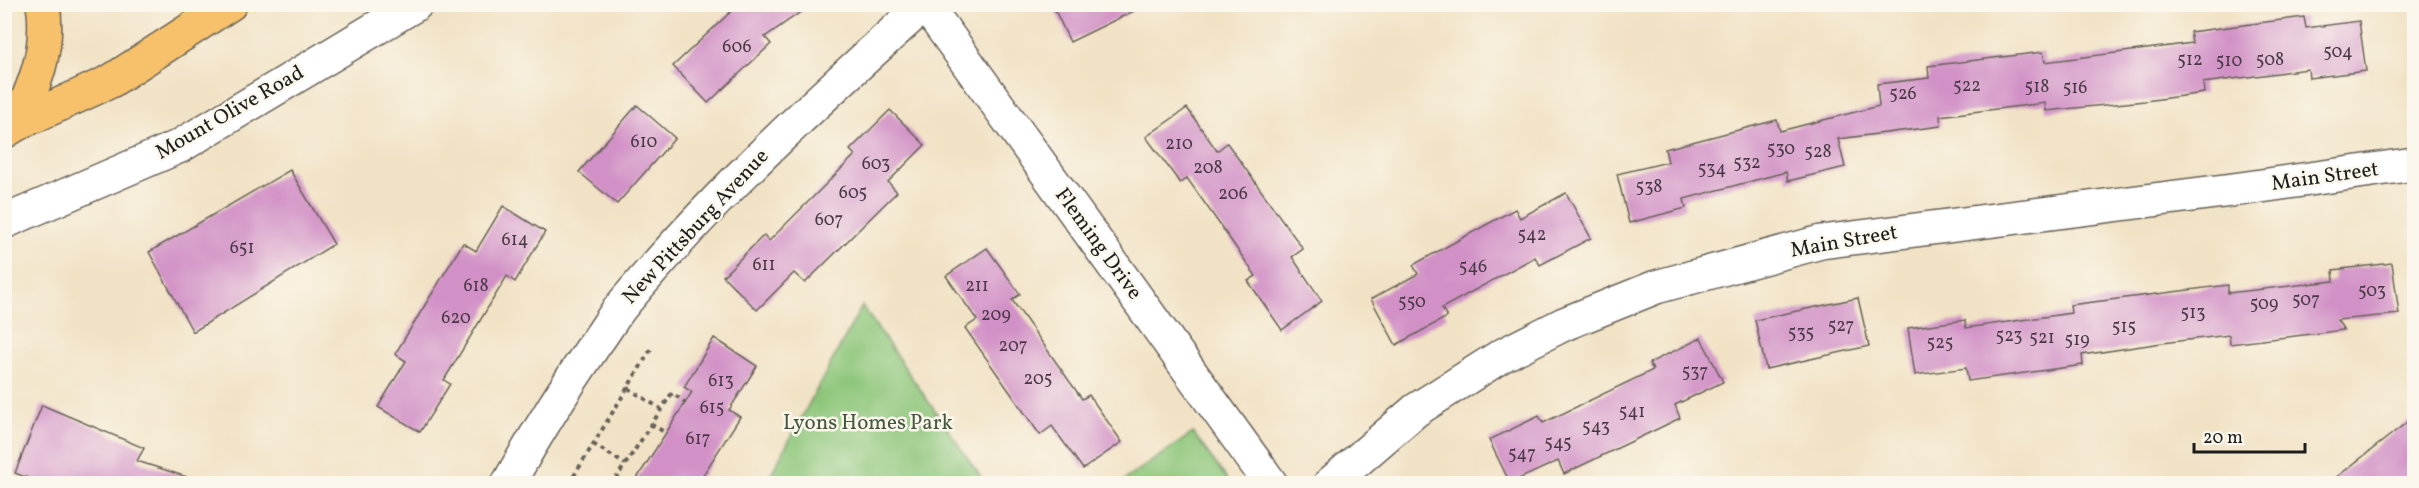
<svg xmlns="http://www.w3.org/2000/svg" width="2419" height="488" viewBox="0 0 2419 488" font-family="Vollkorn,serif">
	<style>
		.green { fill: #8dc67a; stroke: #54714b; stroke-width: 1.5 }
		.building { fill: #d191c6 }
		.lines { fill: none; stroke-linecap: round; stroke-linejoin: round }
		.minor-casing { stroke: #676157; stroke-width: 36 }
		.major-casing { stroke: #676157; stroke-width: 36 }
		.path { stroke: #676157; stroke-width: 4; stroke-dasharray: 4.5 4.5; stroke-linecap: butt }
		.minor { stroke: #fff; stroke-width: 33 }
		.major { stroke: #f6c16b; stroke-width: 33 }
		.labels { text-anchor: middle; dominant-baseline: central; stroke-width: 5; stroke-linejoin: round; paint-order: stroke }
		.number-label { font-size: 18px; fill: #493946 }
		.street-label { font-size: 21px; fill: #1c1c1c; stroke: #fbf7ec }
		.park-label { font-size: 21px; fill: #44583d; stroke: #fbf7ec }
	</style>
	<rect width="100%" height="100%" fill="#fbf7ec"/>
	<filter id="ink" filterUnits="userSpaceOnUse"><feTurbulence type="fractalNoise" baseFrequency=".0167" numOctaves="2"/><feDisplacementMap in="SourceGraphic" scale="12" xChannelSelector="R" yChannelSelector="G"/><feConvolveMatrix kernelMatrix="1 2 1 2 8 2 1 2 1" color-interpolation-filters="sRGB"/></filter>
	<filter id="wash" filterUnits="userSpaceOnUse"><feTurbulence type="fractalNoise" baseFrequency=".008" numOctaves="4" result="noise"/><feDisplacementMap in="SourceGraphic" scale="24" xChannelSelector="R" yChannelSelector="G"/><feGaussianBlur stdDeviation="1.35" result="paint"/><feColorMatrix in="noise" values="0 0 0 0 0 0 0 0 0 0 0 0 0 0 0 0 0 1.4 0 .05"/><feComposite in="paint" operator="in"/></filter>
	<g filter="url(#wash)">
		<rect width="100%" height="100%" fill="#f1e2c5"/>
		<g class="green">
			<polygon points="862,306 985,483 766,483"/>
			<polygon points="1193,433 1230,483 1120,483"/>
		</g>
		<g id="blocks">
			<g class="building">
				<polygon points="739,4 812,4 765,37 771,44 708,103 673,66"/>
				<polygon points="1052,4 1148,4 1070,42"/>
				<polygon points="2304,17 2306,28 2359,21 2366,71 2309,78 2308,69 2203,83 2204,93 2145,101 2046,111 2045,103 1940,116 1941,126 1838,139 1845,167 1788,181 1786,172 1684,199 1686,208 1629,223 1617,174 1668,162 1665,149 1777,120 1780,131 1879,106 1877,84 1929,78 1928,66 2043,52 2045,62 2139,50 2192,43 2190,32"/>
				<polygon points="637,105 675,138 617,204 579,172"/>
				<polygon points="1187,108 1217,151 1227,143 1303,249 1292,257 1322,301 1282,330 1248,281 1256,276 1187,178 1180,183 1146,137"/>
				<polygon points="890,110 925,145 888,182 897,192 805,283 794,273 757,310 723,276 764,235 769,241 855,155 850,150"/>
				<polygon points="290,170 334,244 193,332 149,252"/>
				<polygon points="1566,193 1591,238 1540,265 1535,257 1442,308 1447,317 1396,345 1371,299 1418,274 1413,265 1515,209 1520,218"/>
				<polygon points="503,206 545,232 515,282 507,276 444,380 450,384 420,432 378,407 406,361 395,354 463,243 476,251"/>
				<polygon points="987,248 1020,294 1012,300 1082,399 1089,395 1122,442 1083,469 1052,426 1040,435 965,328 977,320 946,276"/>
				<polygon points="2392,263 2399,314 2337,320 2344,330 2230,344 2229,335 2162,343 2082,355 2083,365 1968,381 1966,368 1915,375 1908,328 1965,320 1966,328 2071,313 2070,305 2228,285 2228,293 2334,281 2333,270"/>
				<polygon points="1858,298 1869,346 1766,369 1755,320"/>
				<polygon points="714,338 757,366 729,410 740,417 698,483 634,483 692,392 684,387"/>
				<polygon points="1701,338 1723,382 1675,405 1680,418 1564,474 1558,461 1510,483 1489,440 1539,416 1543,423 1653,370 1649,363"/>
				<polygon points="42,405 144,448 137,461 187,477 186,483 41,483 15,473"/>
				<polygon points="2415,416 2415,472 2400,483 2329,483"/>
			</g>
		</g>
	</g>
	<g filter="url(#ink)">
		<use href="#blocks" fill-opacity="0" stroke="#676157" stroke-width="1.5"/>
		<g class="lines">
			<defs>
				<g id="minor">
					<polyline points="925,4 1271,484"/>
					<polyline points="4,222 180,146 416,4"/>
					<path d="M 508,484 C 535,436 564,389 595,344 C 605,331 613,316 624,303 C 715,194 819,99 925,4"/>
					<polyline points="1330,484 1416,410 1501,356 1564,324 1656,287 1821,242 2240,189 2414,164"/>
				</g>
				<g id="major">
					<path d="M 17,124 C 35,84 50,50 43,4"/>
					<polyline points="4,132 17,124 111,81 230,4"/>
				</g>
			</defs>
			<use href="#minor" class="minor-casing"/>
			<use href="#major" class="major-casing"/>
			<g class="path">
				<polyline points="628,388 661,409"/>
				<polyline points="651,424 666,433"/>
				<polyline points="593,444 625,464"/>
				<polyline points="569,484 653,346"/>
				<polyline points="627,484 617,477 672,393 686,403"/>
			</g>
			<use href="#minor" class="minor"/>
			<use href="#major" class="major"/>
		</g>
	</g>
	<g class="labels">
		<g class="number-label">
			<text x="737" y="47">606</text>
			<text x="2338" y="52">504</text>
			<text x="2190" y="60">512</text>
			<text x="2270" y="60">508</text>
			<text x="2229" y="61">510</text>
			<text x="1967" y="86">522</text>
			<text x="2037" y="87">518</text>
			<text x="2075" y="88">516</text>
			<text x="1903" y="94">526</text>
			<text x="644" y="142">610</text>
			<text x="1179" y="144">210</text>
			<text x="1781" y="149">530</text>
			<text x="1818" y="152">528</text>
			<text x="1747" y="163">532</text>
			<text x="876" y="164">603</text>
			<text x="1208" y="168">208</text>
			<text x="1712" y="169">534</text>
			<text x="1649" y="187">538</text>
			<text x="853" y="193">605</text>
			<text x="1233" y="194">206</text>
			<text x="829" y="220">607</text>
			<text x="1532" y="235">542</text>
			<text x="515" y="240">614</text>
			<text x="242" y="248">651</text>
			<text x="764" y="265">611</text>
			<text x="1473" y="267">546</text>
			<text x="476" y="286">618</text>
			<text x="977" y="286">211</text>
			<text x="2372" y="291">503</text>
			<text x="2306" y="300">507</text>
			<text x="1412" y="302">550</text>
			<text x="2264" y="304">509</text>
			<text x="2193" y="313">513</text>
			<text x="996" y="315">209</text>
			<text x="456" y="318">620</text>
			<text x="1841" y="326">527</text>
			<text x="2124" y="327">515</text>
			<text x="1801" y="333">535</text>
			<text x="2009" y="336">523</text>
			<text x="2042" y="338">521</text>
			<text x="2077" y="340">519</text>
			<text x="1940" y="343">525</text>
			<text x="1013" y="346">207</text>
			<text x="1695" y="372">537</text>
			<text x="1038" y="379">205</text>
			<text x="721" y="381">613</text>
			<text x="712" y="408">615</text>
			<text x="1632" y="412">541</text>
			<text x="1596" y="427">543</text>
			<text x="698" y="439">617</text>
			<text x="1558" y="443">545</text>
			<text x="1522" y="454">547</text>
		</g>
		<g class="street-label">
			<text transform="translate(230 113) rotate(-30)">Mount Olive Road</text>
			<text transform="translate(2325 177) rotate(-8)">Main Street</text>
			<text transform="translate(696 227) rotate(-47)">New Pittsburg Avenue</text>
			<text transform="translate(1844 242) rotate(-10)">Main Street</text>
			<text transform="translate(1098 244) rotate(54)">Fleming Drive</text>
		</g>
		<g class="park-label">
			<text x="868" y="423">Lyons Homes Park</text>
		</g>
	</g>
	<rect width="2419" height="488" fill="none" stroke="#fbf7ec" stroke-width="24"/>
	<path d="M2194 443v9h111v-9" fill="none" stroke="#1c1c1c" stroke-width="3"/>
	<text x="2203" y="443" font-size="18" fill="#1c1c1c" stroke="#fbf7ec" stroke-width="4.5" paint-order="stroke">20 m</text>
</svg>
